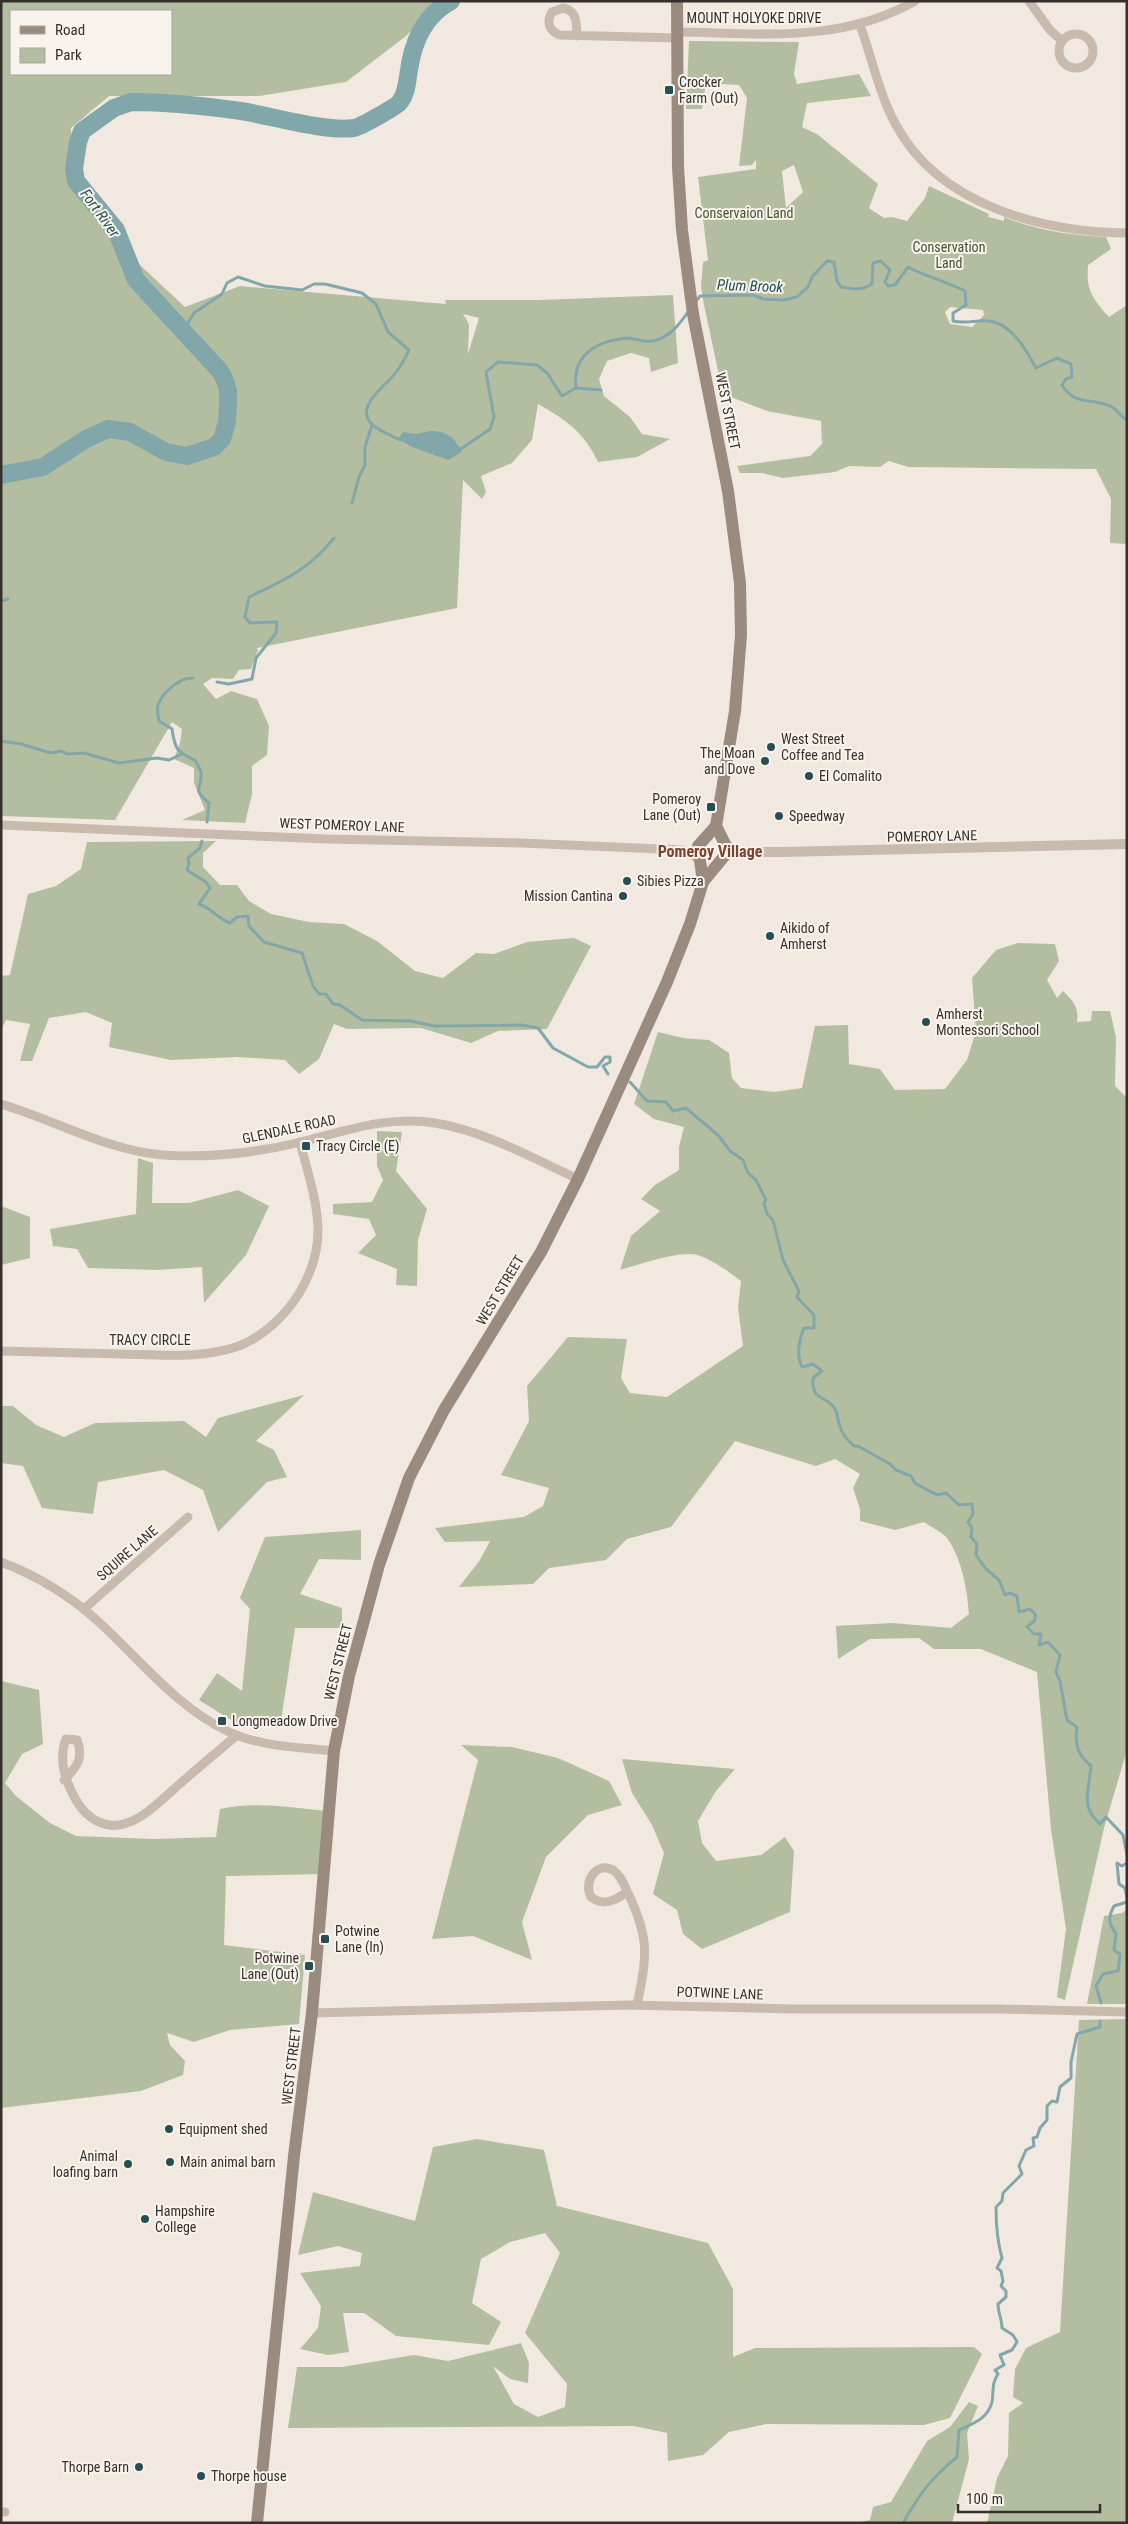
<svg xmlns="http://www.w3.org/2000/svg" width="1128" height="2524" viewBox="0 0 1128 2524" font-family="'Roboto Condensed',sans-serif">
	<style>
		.green { fill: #b3bea1; fill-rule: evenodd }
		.water { fill: #82a7ab }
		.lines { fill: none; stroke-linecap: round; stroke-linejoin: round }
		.stream { stroke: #82a7ab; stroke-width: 3 }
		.river { stroke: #82a7ab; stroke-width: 18 }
		.minor { stroke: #c8baad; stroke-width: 9 }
		.tertiary { stroke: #c8baad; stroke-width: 10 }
		.secondary { stroke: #9b8a7e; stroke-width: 12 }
		.poi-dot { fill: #254f54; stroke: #f8f3ec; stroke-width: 2 }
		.labels { text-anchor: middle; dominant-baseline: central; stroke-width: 4; stroke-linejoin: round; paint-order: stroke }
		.street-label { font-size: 14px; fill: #372f2b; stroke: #f8f3ec }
		.poi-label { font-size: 14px; fill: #372f2b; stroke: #f8f3ec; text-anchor: start }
		.park-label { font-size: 14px; fill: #455231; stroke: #f8f3ec }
		.water-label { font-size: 15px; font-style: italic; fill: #254f54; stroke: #f8f3ec }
		.quarter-label { font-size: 16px; font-weight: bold; fill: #7d432c; stroke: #f8f3ec }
	</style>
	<rect width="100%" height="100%" fill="#f1e9e0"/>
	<g class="green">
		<path d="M 1,1 L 442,1 L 406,36 L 346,82 L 259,96 L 109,96 L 71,128 L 73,189 L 111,238 L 185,307 L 240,286 L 446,304 L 445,300 L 539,300 L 673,295 L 678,363 L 651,372 L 649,358 L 631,353 L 607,361 L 599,379 L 604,396 L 630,417 L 642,434 L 670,439 L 637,457 L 598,462 C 584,432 566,420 538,404 L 532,440 L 512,463 L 481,476 L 486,492 L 482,499 L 463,480 L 457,608 L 257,648 L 258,650 L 251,669 L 239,670 L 233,679 L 212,678 L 203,684 L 216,699 L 231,691 L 257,699 L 269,726 L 267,755 L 252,766 L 252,794 L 245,823 L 182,820 L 205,810 L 194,783 L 194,768 L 174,759 L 180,743 L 182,729 L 172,722 L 115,820 L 1,816 ZM 11,11 L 171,11 L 171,74 L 11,74 ZM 463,314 L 479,318 L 468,354 L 469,324 Z"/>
		<path d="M 689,41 L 799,42 L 794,74 L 797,84 L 859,74 L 871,96 L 807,103 L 802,127 L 817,134 L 878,184 L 869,208 L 884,218 L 892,217 L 907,221 L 925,198 L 929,186 L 989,214 L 988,217 L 1004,221 L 1004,217 C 1038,231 1070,235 1106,237 L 1111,249 L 1088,265 C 1086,290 1092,298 1109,317 L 1127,305 L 1127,544 L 1110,543 L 1111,499 L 1096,469 L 908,467 L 889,461 L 880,467 L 849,466 L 835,472 L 783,478 L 762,473 L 740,473 L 737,466 L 810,456 L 822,444 L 821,421 L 767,411 L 723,394 L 704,305 L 701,286 L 703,262 L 708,260 L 698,177 L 756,169 L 756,160 L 752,165 L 739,166 L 747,98 L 739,85 L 706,83 L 702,109 L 686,109 ZM 794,165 L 803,192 L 786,208 L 782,171 ZM 950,307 L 983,310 L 984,315 L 972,327 L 950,324 L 945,312 Z"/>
		<polygon points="216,841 203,853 203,867 220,885 237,885 249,901 271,914 309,922 344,924 377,941 415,971 443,978 476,953 494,954 527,942 574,938 591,946 547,1029 498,1031 471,1043 421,1028 347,1029 334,1024 319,1059 299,1074 285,1060 237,1057 171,1060 109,1047 112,1023 86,1012 49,1018 32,1061 20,1061 30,1024 6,1020 1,1030 1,976 10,975 28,894 56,886 81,869 87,842"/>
		<path d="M 1018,943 L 1055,944 L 1059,961 L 1047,980 L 1057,998 L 1063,991 C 1074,1002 1079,1007 1077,1022 L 1091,1021 L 1092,1011 L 1110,1011 L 1116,1037 L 1115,1086 L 1127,1098 L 1127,1750 L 1104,1828 L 1065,2000 L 1057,1997 L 1066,1929 L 1051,1829 L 1037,1672 L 981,1649 L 934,1649 L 919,1638 L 870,1639 L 838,1659 L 836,1626 L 892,1623 L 951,1628 L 969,1614 C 967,1589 962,1559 947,1538 C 942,1532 931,1527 924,1522 L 895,1530 L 860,1521 L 860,1509 L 853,1488 L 860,1474 L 835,1459 L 816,1466 L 735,1441 L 671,1527 L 627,1539 L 606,1560 L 549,1568 L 533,1584 L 459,1587 L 480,1560 L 490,1541 L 445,1542 L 435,1528 L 524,1517 L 543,1506 L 549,1488 L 501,1475 L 529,1421 L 527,1386 L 568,1337 L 627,1339 L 621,1378 L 630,1393 L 667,1397 L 743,1346 L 738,1307 L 741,1281 C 729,1272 712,1259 697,1255 C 681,1250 637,1265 620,1270 L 631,1236 L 660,1211 L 641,1199 L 655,1185 L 679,1170 L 679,1147 L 684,1127 L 654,1119 L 634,1104 L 658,1032 L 683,1038 L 709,1040 L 729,1053 L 732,1078 L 741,1088 L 774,1092 L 802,1088 L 815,1026 L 848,1025 L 849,1064 L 880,1069 L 895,1090 L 945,1089 L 967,1060 L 976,1031 L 972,978 L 996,950 Z"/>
		<polygon points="377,1131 402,1132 396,1171 427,1209 418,1240 417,1286 396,1285 397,1269 358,1253 376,1235 369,1219 333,1214 333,1204 372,1202 383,1180 377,1166"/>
		<polygon points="138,1158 153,1163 152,1203 189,1203 238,1190 269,1206 246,1255 204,1303 202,1267 158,1270 88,1268 77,1249 53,1246 50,1229 136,1214"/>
		<polygon points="1,1206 30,1217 30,1258 1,1265"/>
		<polygon points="304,1395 256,1441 274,1450 287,1477 267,1482 218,1532 203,1490 164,1470 98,1482 93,1514 42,1508 23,1466 1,1463 1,1406 13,1406 36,1425 64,1437 95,1423 184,1421 206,1437 218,1418"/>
		<polygon points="361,1530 361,1560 319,1559 300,1594 342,1608 342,1628 295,1628 280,1728 239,1725 199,1700 217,1673 242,1691 250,1609 240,1598 265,1537"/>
		<path d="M 1,1681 L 39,1690 L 43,1744 L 22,1754 L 5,1783 L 16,1796 L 50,1823 L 76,1836 L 154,1839 L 216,1837 L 220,1809 C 256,1801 292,1808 328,1811 L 324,1874 L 226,1876 L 224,1945 L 305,1955 L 299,2024 L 230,2030 L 194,2042 L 167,2033 L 170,2045 L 185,2061 L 183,2075 L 141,2091 L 1,2108 Z"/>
		<polygon points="461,1745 512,1747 558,1758 609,1781 622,1805 588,1815 546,1857 522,1922 532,1960 473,1936 432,1939 478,1760"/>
		<polygon points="622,1759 735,1769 716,1791 698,1821 702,1843 716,1861 761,1855 785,1837 794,1851 790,1912 702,1949 683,1934 677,1910 653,1894 664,1853 652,1825 632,1793"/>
		<polygon points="1127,1909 1127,2004 1087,2004 1104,1916 1122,1913"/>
		<polygon points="1127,2019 1127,2523 987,2523 997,2478 1008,2456 1009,2413 1023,2403 1013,2397 1015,2369 1026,2348 1060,2332 1079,2020"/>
		<polygon points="477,2139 544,2150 557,2206 708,2243 733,2289 733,2357 755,2348 974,2347 982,2354 950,2418 924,2425 766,2424 729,2432 703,2455 668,2461 667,2433 634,2426 288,2428 297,2367 342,2367 414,2355 448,2361 521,2343 529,2363 528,2383 510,2379 493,2366 514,2404 538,2417 565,2407 567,2384 525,2333 560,2253 545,2233 510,2242 481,2259 472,2303 501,2322 489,2345 396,2336 364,2313 343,2313 349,2352 328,2355 300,2349 318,2328 321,2306 300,2273 360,2266 362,2253 338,2246 298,2255 313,2192 415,2221 433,2147"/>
		<polygon points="969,2402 978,2406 967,2433 969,2459 952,2523 856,2523 870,2520 873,2507 891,2502 927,2441 950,2427"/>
	</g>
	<path class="water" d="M 430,431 C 448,431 454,437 462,452 L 448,460 L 412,447 L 398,439 L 403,432 L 416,434 Z"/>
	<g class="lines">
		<g class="stream">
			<path d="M 695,303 L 700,296 L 753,295 L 763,299 L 784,300 L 797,297 L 808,287 L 812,277 L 827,261 L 834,262 L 837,281 L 841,287 C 852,289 862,291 872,284 L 873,263 L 881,261 L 890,270 L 885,282 L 888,286 L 895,285 L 908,267 C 926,277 946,281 965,291 L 966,305 L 953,313 L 953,321 C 964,324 976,320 988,321 C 1011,323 1026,349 1036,368 L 1057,358 L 1071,364 L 1072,377 L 1066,379 L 1062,385 C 1077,408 1091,396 1112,407 C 1118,410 1120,417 1127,420"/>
			<path d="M 183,331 L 194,313 L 222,294 L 227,283 L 238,277 L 265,286 L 302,290 L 314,284 L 325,284 L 362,293 L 376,304 L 388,332 L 409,350 C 405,359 400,368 393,376 C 379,391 349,413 380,430 C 387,433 394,438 401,440"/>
			<polyline points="576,388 601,390"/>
			<path d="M 457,448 L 461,449 L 490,429 L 494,417 L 486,372 L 498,362 L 537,365 L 547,373 L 562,396 L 576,388 C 572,355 596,341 627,338 C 635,338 645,343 653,341 C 670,337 679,325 688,312"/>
			<polyline points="352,503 359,477 365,465 365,447 372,425"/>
			<polyline points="1,601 8,599"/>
			<path d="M 193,678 C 180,677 162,693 158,705 C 157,709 158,716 159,721 L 172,729 C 175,750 177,752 196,761 C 197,765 201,770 201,773 C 202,790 191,788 209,803 L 207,822"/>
			<path d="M 217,682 L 229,684 L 252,679 L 256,658 L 276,633 L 277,622 L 250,623 L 245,617 L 249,597 C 286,579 307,571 334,538"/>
			<polyline points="1,741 21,744 51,753 61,751 68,754 84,753 119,763 157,758 169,760 182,754"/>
			<path d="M 202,841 L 200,848 L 188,858 L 189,864 L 187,870 L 206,882 L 210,888 L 199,904 C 211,908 217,918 230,923 L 237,917 L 248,916 L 249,926 L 264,942 L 302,953 L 313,986 L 319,994 L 326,994 L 333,1004 L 340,1005 L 362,1020 L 411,1021 L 434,1026 L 521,1025 L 538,1028 L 553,1048 L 588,1067 L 597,1067 L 605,1057 L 610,1057 L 610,1062 L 603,1066 L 608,1074"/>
			<path d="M 630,1082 L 647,1101 L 666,1102 L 673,1111 L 686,1108 L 719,1136 L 730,1151 L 743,1160 L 748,1173 L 756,1180 L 766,1200 L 764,1203 L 767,1214 L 773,1220 L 783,1260 L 799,1291 L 797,1297 L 814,1315 L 814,1328 L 804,1328 C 799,1339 796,1356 802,1367 L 813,1364 L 822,1371 L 813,1378 C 812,1399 821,1395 832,1405 C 838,1410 837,1417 839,1423 C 841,1433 847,1440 854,1446 L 858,1446 L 890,1464 L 896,1470 L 911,1476 L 915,1483 L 931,1492 L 938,1495 L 946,1493 L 959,1505 L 972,1504 L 973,1514 L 968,1522 L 972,1528 L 971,1537 L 977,1544 L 976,1555 L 986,1569 L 999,1580 L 1005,1595 L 1010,1593 L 1017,1596 L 1019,1612 L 1030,1609 L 1035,1614 L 1035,1620 L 1027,1627 L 1034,1634 L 1041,1634 L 1039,1645 L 1048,1642 L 1060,1655 L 1056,1672 L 1060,1681 L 1067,1720 L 1077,1727 C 1074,1744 1078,1755 1091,1766 C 1089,1790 1080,1807 1100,1824 L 1106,1817 L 1123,1835 L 1127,1855"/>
			<polyline points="1127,1863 1122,1866 1117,1863 1119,1884 1125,1888 1127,1898"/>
			<path d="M 1101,2003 L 1096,1986 L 1103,1974 L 1118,1971 L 1120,1954 L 1114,1950 L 1116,1934 C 1108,1923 1108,1917 1114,1906 L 1127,1902"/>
			<path d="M 903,2523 C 919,2495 931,2478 957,2457 L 959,2430 C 972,2424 988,2419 992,2402 C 994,2392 991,2384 998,2374 L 995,2370 L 1004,2365 L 1000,2355 L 1012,2350 L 1017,2342 L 1013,2335 L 1002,2328 C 1002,2319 998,2313 998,2304 L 1006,2297 L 1006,2291 L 1001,2286 L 1003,2281 L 1001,2271 L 997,2268 L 1002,2258 C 998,2244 996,2223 996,2207 L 1002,2201 L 1003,2193 L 1022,2174 L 1019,2166 L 1026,2150 L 1034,2146 L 1033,2138 L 1037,2137 L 1040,2128 L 1047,2120 L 1047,2106 L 1052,2101 L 1057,2102 L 1060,2087 L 1071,2078 L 1071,2062 L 1077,2034 L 1100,2027 L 1100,2021"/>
		</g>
		<path class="river" d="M 1,475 L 43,467 L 86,439 L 108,429 L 130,432 L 166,452 L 187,456 L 214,447 L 222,439 L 227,422 L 228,403 L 228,391 L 225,380 L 220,371 L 136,280 L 116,230 L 76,181 L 74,169 L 78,142 L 82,131 L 114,108 L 131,102 C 167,102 205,106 241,111 C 272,116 325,132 354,128 C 360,127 396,107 400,102 C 407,93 407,81 409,70 C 413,41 425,15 451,1"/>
		<g class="minor">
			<polyline points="1029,1 1050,30 1062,41"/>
			<path d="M 860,25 C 872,58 879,94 896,125 C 939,205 1042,232 1127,233"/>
			<path d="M 677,32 C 761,33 839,44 915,1"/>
			<circle cx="1076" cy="51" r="17"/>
			<path d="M 577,36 C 576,23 578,11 563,8 L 552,12 C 546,22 549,31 560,35 L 677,38"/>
			<polyline points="1,825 326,839 521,843 683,850 699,859"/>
			<path d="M 1,1104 C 55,1120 106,1150 163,1155 C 210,1158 256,1153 301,1142 C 345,1131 389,1115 435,1123 C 485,1131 532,1158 578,1179"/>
			<path d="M 1,1351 C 42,1352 82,1353 122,1354 C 161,1355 202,1359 239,1346 C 264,1336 286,1315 300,1292 C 311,1273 318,1253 318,1231 C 318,1202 307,1170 300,1142"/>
			<path d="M 1,1562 C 38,1576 72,1597 101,1624 C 142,1662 178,1708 229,1732 C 261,1747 300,1747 334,1751"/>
			<polyline points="84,1609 188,1517"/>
			<path d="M 64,1780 C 77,1767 84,1758 77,1740 L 66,1739 C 58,1760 65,1781 76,1800 C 86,1818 106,1831 127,1823 C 145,1817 159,1802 173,1790 C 194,1771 216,1753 237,1735"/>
			<path d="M 627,1892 C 616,1900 604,1907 591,1897 C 583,1882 596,1861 613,1870 C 621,1875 624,1885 628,1893 C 650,1939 647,1956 637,2005"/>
			<polyline points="312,2013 629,2005 794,2009 1002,2009 1127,2012"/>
			<polyline points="1,2512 5,2512"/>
		</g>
		<polyline class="tertiary" points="725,844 738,852 783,852 1127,844"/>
		<g class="secondary">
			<polyline points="703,882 698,846 716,826"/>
			<polyline points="257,2523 294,2156 312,2013 334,1751 349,1676 379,1565 409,1478 444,1410 541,1252 578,1179 667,982 690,924 703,882 726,854 725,844 716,826 735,711 741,635 740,583 728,491 693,314 682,230 678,167 677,1"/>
		</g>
	</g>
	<g class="poi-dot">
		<rect x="664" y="85" width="10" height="10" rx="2.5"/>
		<circle cx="771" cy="747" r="5"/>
		<circle cx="765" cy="761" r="5"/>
		<circle cx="809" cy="776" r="5"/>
		<rect x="706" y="802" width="10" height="10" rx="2.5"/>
		<circle cx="779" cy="816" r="5"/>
		<circle cx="627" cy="881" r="5"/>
		<circle cx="623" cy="896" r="5"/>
		<circle cx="770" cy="936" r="5"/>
		<circle cx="926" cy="1022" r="5"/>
		<rect x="301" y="1141" width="10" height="10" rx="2.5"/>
		<rect x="217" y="1716" width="10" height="10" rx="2.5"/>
		<rect x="320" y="1934" width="10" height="10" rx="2.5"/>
		<rect x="304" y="1961" width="10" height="10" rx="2.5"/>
		<circle cx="169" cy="2129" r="5"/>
		<circle cx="170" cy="2162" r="5"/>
		<circle cx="128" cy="2164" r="5"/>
		<circle cx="145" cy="2219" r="5"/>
		<circle cx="139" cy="2467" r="5"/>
		<circle cx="201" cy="2476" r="5"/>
	</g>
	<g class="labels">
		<g class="street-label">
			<text x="754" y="18">MOUNT HOLYOKE DRIVE</text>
			<text transform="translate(728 411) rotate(79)">WEST STREET</text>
			<text transform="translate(342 825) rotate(2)">WEST POMEROY LANE</text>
			<text transform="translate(932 836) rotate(-1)">POMEROY LANE</text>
			<text transform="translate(289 1129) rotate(-12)">GLENDALE ROAD</text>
			<text transform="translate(500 1290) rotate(-59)">WEST STREET</text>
			<text x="150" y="1340">TRACY CIRCLE</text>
			<text transform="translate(127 1553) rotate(-41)">SQUIRE LANE</text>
			<text transform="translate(338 1662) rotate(-76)">WEST STREET</text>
			<text transform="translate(720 1993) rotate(2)">POTWINE LANE</text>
			<text transform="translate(291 2066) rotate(-83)">WEST STREET</text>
		</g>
		<g class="poi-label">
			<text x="679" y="82">Crocker<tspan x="679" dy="16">Farm (Out)</tspan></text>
			<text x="781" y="739">West Street<tspan x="781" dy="16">Coffee and Tea</tspan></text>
			<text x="755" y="753" text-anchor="end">The Moan<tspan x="755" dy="16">and Dove</tspan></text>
			<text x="819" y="776">El Comalito</text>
			<text x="701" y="799" text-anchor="end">Pomeroy<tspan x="701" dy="16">Lane (Out)</tspan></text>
			<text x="789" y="816">Speedway</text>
			<text x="637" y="881">Sibies Pizza</text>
			<text x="613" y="896" text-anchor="end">Mission Cantina</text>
			<text x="780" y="928">Aikido of<tspan x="780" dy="16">Amherst</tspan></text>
			<text x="936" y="1014">Amherst<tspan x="936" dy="16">Montessori School</tspan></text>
			<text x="316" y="1146">Tracy Circle (E)</text>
			<text x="232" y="1721">Longmeadow Drive</text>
			<text x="335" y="1931">Potwine<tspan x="335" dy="16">Lane (In)</tspan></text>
			<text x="299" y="1958" text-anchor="end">Potwine<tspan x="299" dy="16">Lane (Out)</tspan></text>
			<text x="179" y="2129">Equipment shed</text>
			<text x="118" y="2156" text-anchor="end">Animal<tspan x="118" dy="16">loafing barn</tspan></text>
			<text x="180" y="2162">Main animal barn</text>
			<text x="155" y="2211">Hampshire<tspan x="155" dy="16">College</tspan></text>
			<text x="129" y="2467" text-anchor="end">Thorpe Barn</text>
			<text x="211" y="2476">Thorpe house</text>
		</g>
		<g class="park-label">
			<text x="744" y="213">Conservaion Land</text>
			<text x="949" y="247">Conservation<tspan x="949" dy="16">Land</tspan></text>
		</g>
		<g class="water-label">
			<text transform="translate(100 213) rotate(54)">Fort River</text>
			<text transform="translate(750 286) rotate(2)">Plum Brook</text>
		</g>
		<g class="quarter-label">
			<text x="710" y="851">Pomeroy Village</text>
		</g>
	</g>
	<rect width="1128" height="2524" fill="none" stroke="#372f2b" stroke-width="5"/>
	<rect x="10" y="10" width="162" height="65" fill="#f8f3ec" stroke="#aba59f"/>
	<rect x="20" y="26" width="25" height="8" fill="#9b8a7e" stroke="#aba59f"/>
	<text x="55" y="35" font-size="15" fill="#372f2b">Road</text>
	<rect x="20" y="48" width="25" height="15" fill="#b3bea1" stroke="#aba59f"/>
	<text x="55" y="60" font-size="15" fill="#372f2b">Park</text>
	<path d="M958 2504v8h142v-8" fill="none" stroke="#372f2b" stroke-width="2.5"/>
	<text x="966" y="2504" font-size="15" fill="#372f2b" stroke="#f8f3ec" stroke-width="4" paint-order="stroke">100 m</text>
</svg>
